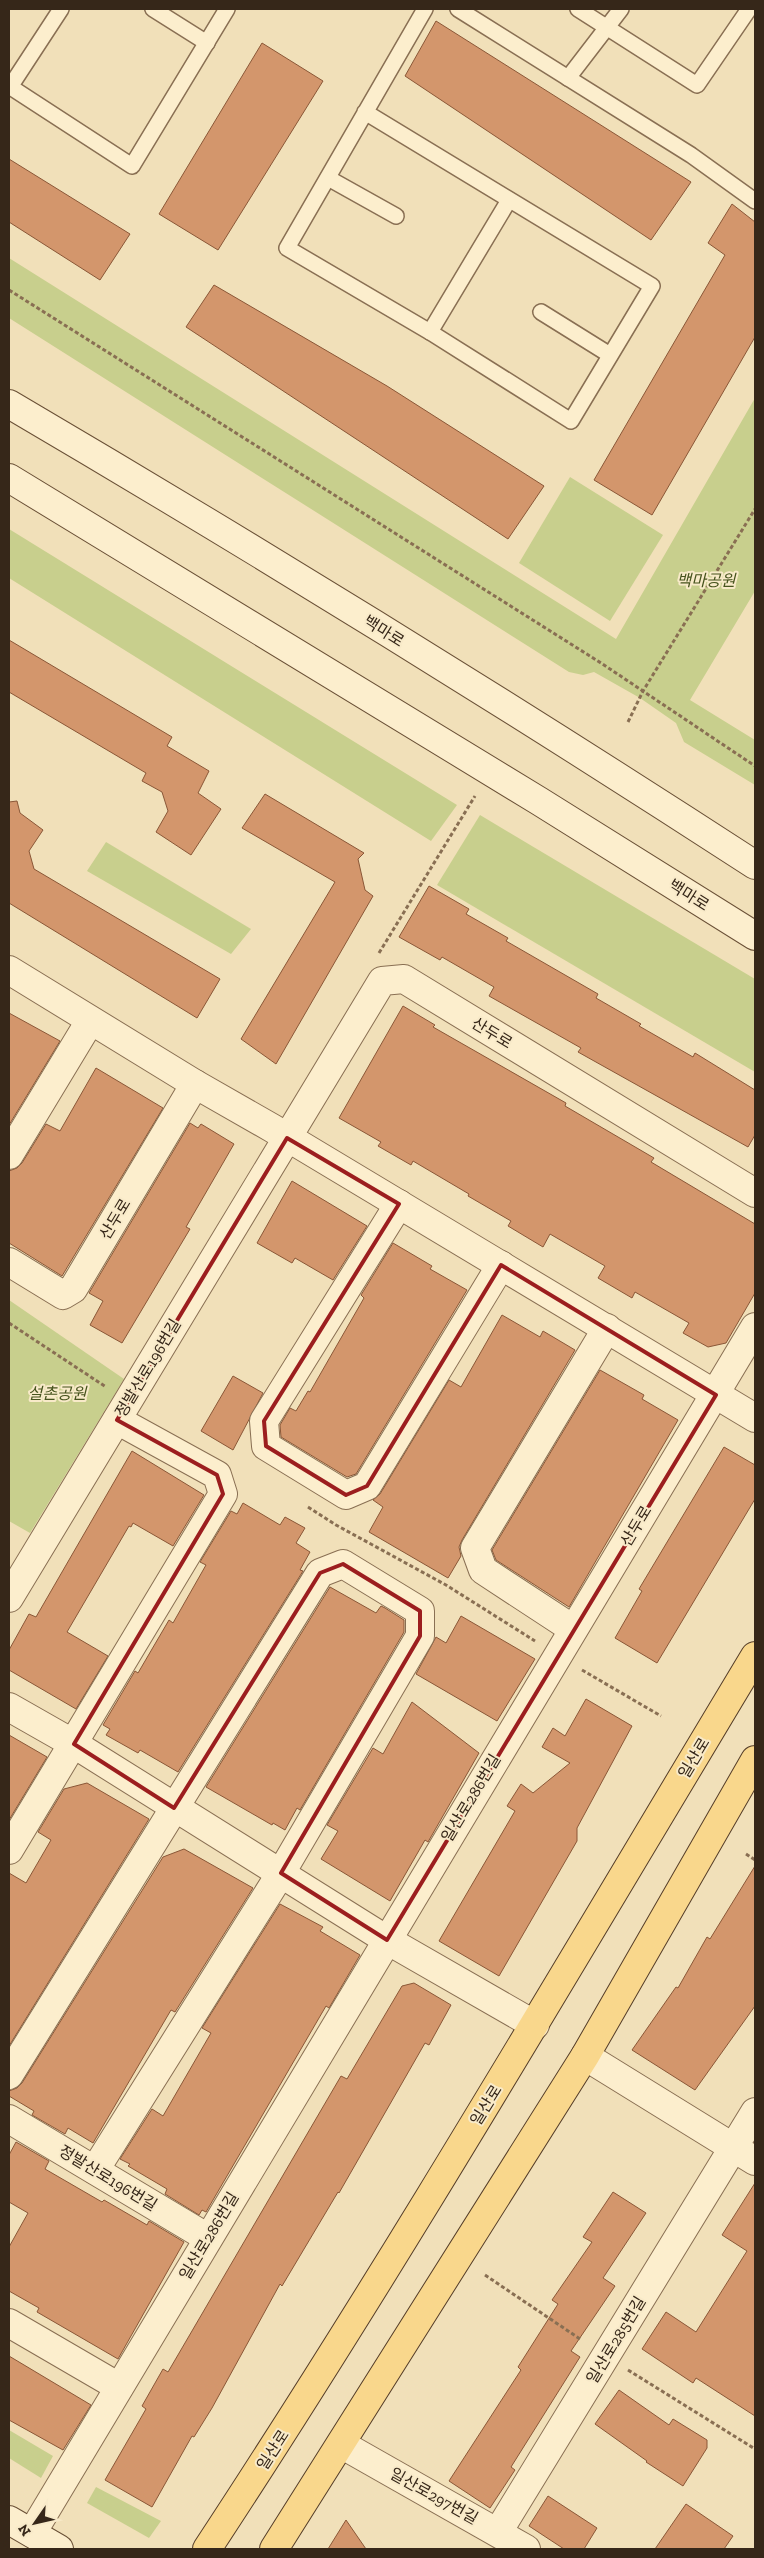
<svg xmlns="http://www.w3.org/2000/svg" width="764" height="2558" viewBox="0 0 764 2558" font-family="'Zilla Slab','Noto Sans KR',serif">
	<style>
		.green { fill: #c8cf8d }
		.building { fill: #d3966c; stroke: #8a5737 }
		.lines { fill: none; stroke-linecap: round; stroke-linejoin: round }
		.service-casing { stroke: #896f53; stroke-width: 18 }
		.minor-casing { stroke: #896f53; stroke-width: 30 }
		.secondary-casing { stroke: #6a5036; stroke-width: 30 }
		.primary-casing { stroke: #553d28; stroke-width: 30 }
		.path { stroke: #896f53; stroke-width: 3; stroke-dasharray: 4 2.5; stroke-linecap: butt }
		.service { stroke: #fceecd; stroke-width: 15 }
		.minor { stroke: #fceecd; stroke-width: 28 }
		.secondary { stroke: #fceecd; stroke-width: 28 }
		.primary { stroke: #f9d78c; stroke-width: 28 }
		.marked { fill: none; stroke: #9c1e1f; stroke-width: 4; stroke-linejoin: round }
		.labels { text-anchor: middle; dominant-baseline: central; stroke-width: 4; stroke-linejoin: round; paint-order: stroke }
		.park-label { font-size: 16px; font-style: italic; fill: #47541e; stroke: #f8eac9 }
		.street-label { font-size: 16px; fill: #362719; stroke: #f8eac9 }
	</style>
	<rect width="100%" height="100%" fill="#f1e0b9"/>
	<g class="green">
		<polygon points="9,258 616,639 755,398 755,591 690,700 755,740 755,785 684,742 676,723 640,698 594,672 583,675 569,672 9,318"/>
		<polygon points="570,477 663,535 610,621 519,563"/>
		<polygon points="9,529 457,805 431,841 9,578"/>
		<polygon points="480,815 755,979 755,1072 437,885"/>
		<polygon points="106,842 251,929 231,954 87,871"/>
		<polygon points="9,1300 124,1379 30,1533 9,1521"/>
		<polygon points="9,2430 53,2456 41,2478 9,2458"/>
		<polygon points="96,2487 161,2521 149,2538 87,2503"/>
	</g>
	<g class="building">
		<polygon points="436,21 691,182 651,240 405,76"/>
		<polygon points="262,43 323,81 218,250 159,214"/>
		<polygon points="9,159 130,234 100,280 9,222"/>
		<polygon points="732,204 755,222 755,337 652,515 594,480 725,255 708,243"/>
		<polygon points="214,285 387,386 544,486 508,539 186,327"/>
		<polygon points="9,640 172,737 167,746 209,771 198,793 221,809 191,855 156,832 168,811 162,792 142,781 146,773 9,692"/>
		<polygon points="265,794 364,853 358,859 365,890 373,896 276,1064 241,1039 335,882 242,828"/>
		<polygon points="17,801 20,813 43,830 29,851 34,869 220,979 197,1018 9,903 9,802"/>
		<polygon points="429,886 469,909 466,914 508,938 506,941 598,994 596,998 641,1024 639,1026 693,1057 695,1053 755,1090 755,1135 748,1147 578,1052 581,1048 489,996 494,987 442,957 440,960 399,937"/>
		<polygon points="403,1006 435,1025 433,1027 566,1103 565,1106 654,1158 651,1162 755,1224 755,1293 726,1343 708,1347 683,1333 689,1323 635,1292 632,1298 598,1278 605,1266 550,1234 543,1247 508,1226 511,1221 468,1196 469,1194 413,1161 411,1165 378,1146 381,1142 339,1118"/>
		<polygon points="9,1013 60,1041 9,1125"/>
		<polygon points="96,1068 163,1108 62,1276 9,1243 9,1171 17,1168 22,1163 46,1124 60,1131"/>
		<polygon points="190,1123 198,1128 201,1124 234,1144 186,1227 190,1229 122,1343 90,1325 103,1301 89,1293"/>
		<polygon points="292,1181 367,1226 333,1280 295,1258 292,1263 257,1243"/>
		<polygon points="393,1243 432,1266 430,1269 467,1290 356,1474 347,1477 281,1437 280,1425 290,1408 296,1411 308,1391 310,1392 364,1298 361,1295"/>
		<polygon points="502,1315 540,1337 543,1331 575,1350 462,1540 459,1547 461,1556 448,1578 369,1532 383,1507 373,1500 380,1494 449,1380 461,1387"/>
		<polygon points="600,1370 644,1395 642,1399 678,1420 569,1607 496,1560 492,1550"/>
		<polygon points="233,1376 263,1393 233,1450 201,1431"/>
		<polygon points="724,1447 755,1465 755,1499 657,1663 615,1638 642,1591 639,1589"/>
		<polygon points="132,1451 204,1495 173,1546 133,1523 131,1527 129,1526 67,1632 108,1656 76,1709 9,1670 9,1650 29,1614 36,1617"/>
		<polygon points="243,1503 280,1525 285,1517 305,1528 296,1543 310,1552 300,1570 303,1571 178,1772 140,1750 138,1753 106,1735 110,1729 103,1725 135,1671 138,1673 169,1620 173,1623 206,1565 200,1562 231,1511 237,1514"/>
		<polygon points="330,1587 376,1613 381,1606 385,1608 404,1620 404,1632 300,1810 297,1808 285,1830 273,1823 272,1825 206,1787"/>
		<polygon points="461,1616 535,1659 497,1721 416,1674 436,1637 446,1643"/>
		<polygon points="586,1699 632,1726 577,1828 577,1841 499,1976 439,1941 515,1811 507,1806 521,1784 533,1793 570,1763 542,1747 553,1728 565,1736"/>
		<polygon points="412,1702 479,1753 428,1842 425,1840 390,1901 321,1859 338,1831 327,1825 373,1748 383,1754"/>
		<polygon points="9,1735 47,1757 9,1820"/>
		<polygon points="87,1783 149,1819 9,2046 9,1873 26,1883 51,1840 38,1832 64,1789"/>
		<polygon points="184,1849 253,1888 175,2012 171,2010 93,2143 68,2128 65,2134 32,2115 34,2111 9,2096 9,2091 17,2088 22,2083 163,1857"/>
		<polygon points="755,1866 755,2006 695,2090 632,2050 676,1987 678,1988 707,1937 710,1939"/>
		<polygon points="280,1904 323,1927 320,1931 360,1955 329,2008 326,2006 206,2212 202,2210 199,2215 165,2194 167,2189 128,2166 130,2164 120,2159 152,2109 163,2116 211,2033 202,2028"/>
		<polygon points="414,1983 451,2005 429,2045 425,2043 339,2193 338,2192 282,2286 280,2284 212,2408 194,2437 192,2436 152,2507 105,2480 146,2409 142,2406 163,2369 168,2372 341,2076 347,2079 402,1986"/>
		<polygon points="16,2142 49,2161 45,2169 102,2202 104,2200 147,2225 149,2221 184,2242 118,2359 37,2312 39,2308 9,2291 9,2247 28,2213 9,2202 9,2155"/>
		<polygon points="755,2183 755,2416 696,2378 693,2383 642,2349 666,2312 696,2332 747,2251 722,2235"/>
		<polygon points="613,2192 646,2213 603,2278 615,2286 571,2351 580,2357 511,2467 515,2470 490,2508 449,2481 521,2370 518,2367 558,2304 552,2300 592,2242 583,2237"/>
		<polygon points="9,2356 91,2405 63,2450 9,2420"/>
		<polygon points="619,2390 669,2425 673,2419 707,2440 707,2448 683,2486 646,2462 647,2461 595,2424"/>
		<polygon points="548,2496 597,2528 584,2549 564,2549 529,2526"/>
		<polygon points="686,2504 733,2536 724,2549 655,2549"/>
		<polygon points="346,2520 366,2549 328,2549"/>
	</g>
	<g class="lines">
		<defs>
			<g id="service">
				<polyline points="153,9 207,43"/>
				<polyline points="458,9 691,155 755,201"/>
				<polyline points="578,9 697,85 749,9"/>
				<polyline points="568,78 621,9"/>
				<polyline points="9,86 132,166 227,9"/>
				<polyline points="10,87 61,9"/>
				<polyline points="365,112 652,286 571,421 430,332 287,248 425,9"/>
				<polyline points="328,178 396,216"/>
				<polyline points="541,312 610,355"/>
				<polyline points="430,332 509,200"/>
			</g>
			<g id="minor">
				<polyline points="9,970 195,1084 272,1128 755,1418"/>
				<polyline points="9,1155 90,1021"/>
				<polyline points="399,1204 264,1421 266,1446 346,1495 367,1486 501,1265"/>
				<polyline points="9,1262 63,1295 73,1289 195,1084"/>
				<polyline points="9,1598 382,981 404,979 755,1193"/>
				<polyline points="573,1629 483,1570 475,1548 607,1328"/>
				<polyline points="9,1707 74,1744 387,1940 535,2025"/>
				<polyline points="9,1850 223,1494 217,1475 117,1420"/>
				<polyline points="585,2056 755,2161"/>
				<polyline points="9,2075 320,1573 343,1564 420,1611 420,1636 281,1873 95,2170"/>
				<polyline points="9,2119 208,2238"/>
				<polyline points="9,2323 119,2387"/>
				<polyline points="341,2444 526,2549"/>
				<polyline points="498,2532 755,2112"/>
				<polyline points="32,2533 755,1327"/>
			</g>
			<g id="secondary">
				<path d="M 9,404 C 261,552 510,706 755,865"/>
				<polyline points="9,478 539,801 755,936"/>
				<polyline points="9,2520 59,2549"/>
			</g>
			<g id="primary">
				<path d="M 207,2549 C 399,2257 575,1955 755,1656"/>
				<polyline points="274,2549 585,2056 755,1760"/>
			</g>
		</defs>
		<use href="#service" class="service-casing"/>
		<use href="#minor" class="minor-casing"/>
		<use href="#secondary" class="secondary-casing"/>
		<use href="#primary" class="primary-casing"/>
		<g class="path">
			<polyline points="9,290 601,663 755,766"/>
			<polyline points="628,722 643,691 755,509"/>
			<polyline points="379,953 475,796"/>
			<polyline points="9,1323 106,1387"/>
			<polyline points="308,1507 336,1525 446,1585 535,1641"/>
			<polyline points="582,1670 661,1716"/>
			<polyline points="746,1854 755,1860"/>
			<polyline points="485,2275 580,2339"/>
			<polyline points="628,2370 755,2449"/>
		</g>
		<use href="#service" class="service"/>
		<use href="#minor" class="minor"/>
		<use href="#secondary" class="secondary"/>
		<use href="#primary" class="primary"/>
	</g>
	<path class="marked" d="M 287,1138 L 399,1204 L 264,1421 L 266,1446 L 346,1495 L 367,1486 L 501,1265 L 716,1395 L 387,1940 L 281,1873 L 420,1636 L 420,1611 L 343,1564 L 320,1573 L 174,1808 L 74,1744 L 223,1494 L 217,1475 L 117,1420 Z"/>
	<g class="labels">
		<g class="park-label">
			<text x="706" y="580">백마공원</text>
			<text x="57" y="1393">설촌공원</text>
		</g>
		<g class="street-label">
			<text transform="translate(384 631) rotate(32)">백마로</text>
			<text transform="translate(689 895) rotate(32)">백마로</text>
			<text transform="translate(492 1033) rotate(31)">산두로</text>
			<text transform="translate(115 1219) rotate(-59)">산두로</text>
			<text transform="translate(148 1368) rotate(-59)">정발산로196번길</text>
			<text transform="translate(636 1526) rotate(-59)">산두로</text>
			<text transform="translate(694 1758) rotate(-59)">일산로</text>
			<text transform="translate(471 1798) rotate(-59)">일산로286번길</text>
			<text transform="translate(486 2105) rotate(-58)">일산로</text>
			<text transform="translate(108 2178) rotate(31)">정발산로196번길</text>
			<text transform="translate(209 2236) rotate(-59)">일산로286번길</text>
			<text transform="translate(616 2340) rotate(-59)">일산로285번길</text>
			<text transform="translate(273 2450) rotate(-57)">일산로</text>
			<text transform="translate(434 2496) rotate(29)">일산로297번길</text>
		</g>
	</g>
	<rect width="764" height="2558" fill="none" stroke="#362719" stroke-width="20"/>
	<g transform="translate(35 2523) rotate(236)" stroke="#f8eac9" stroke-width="4" paint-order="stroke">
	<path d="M0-4L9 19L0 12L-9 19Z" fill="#362719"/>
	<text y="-8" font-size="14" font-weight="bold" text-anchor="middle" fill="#362719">N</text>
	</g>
</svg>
